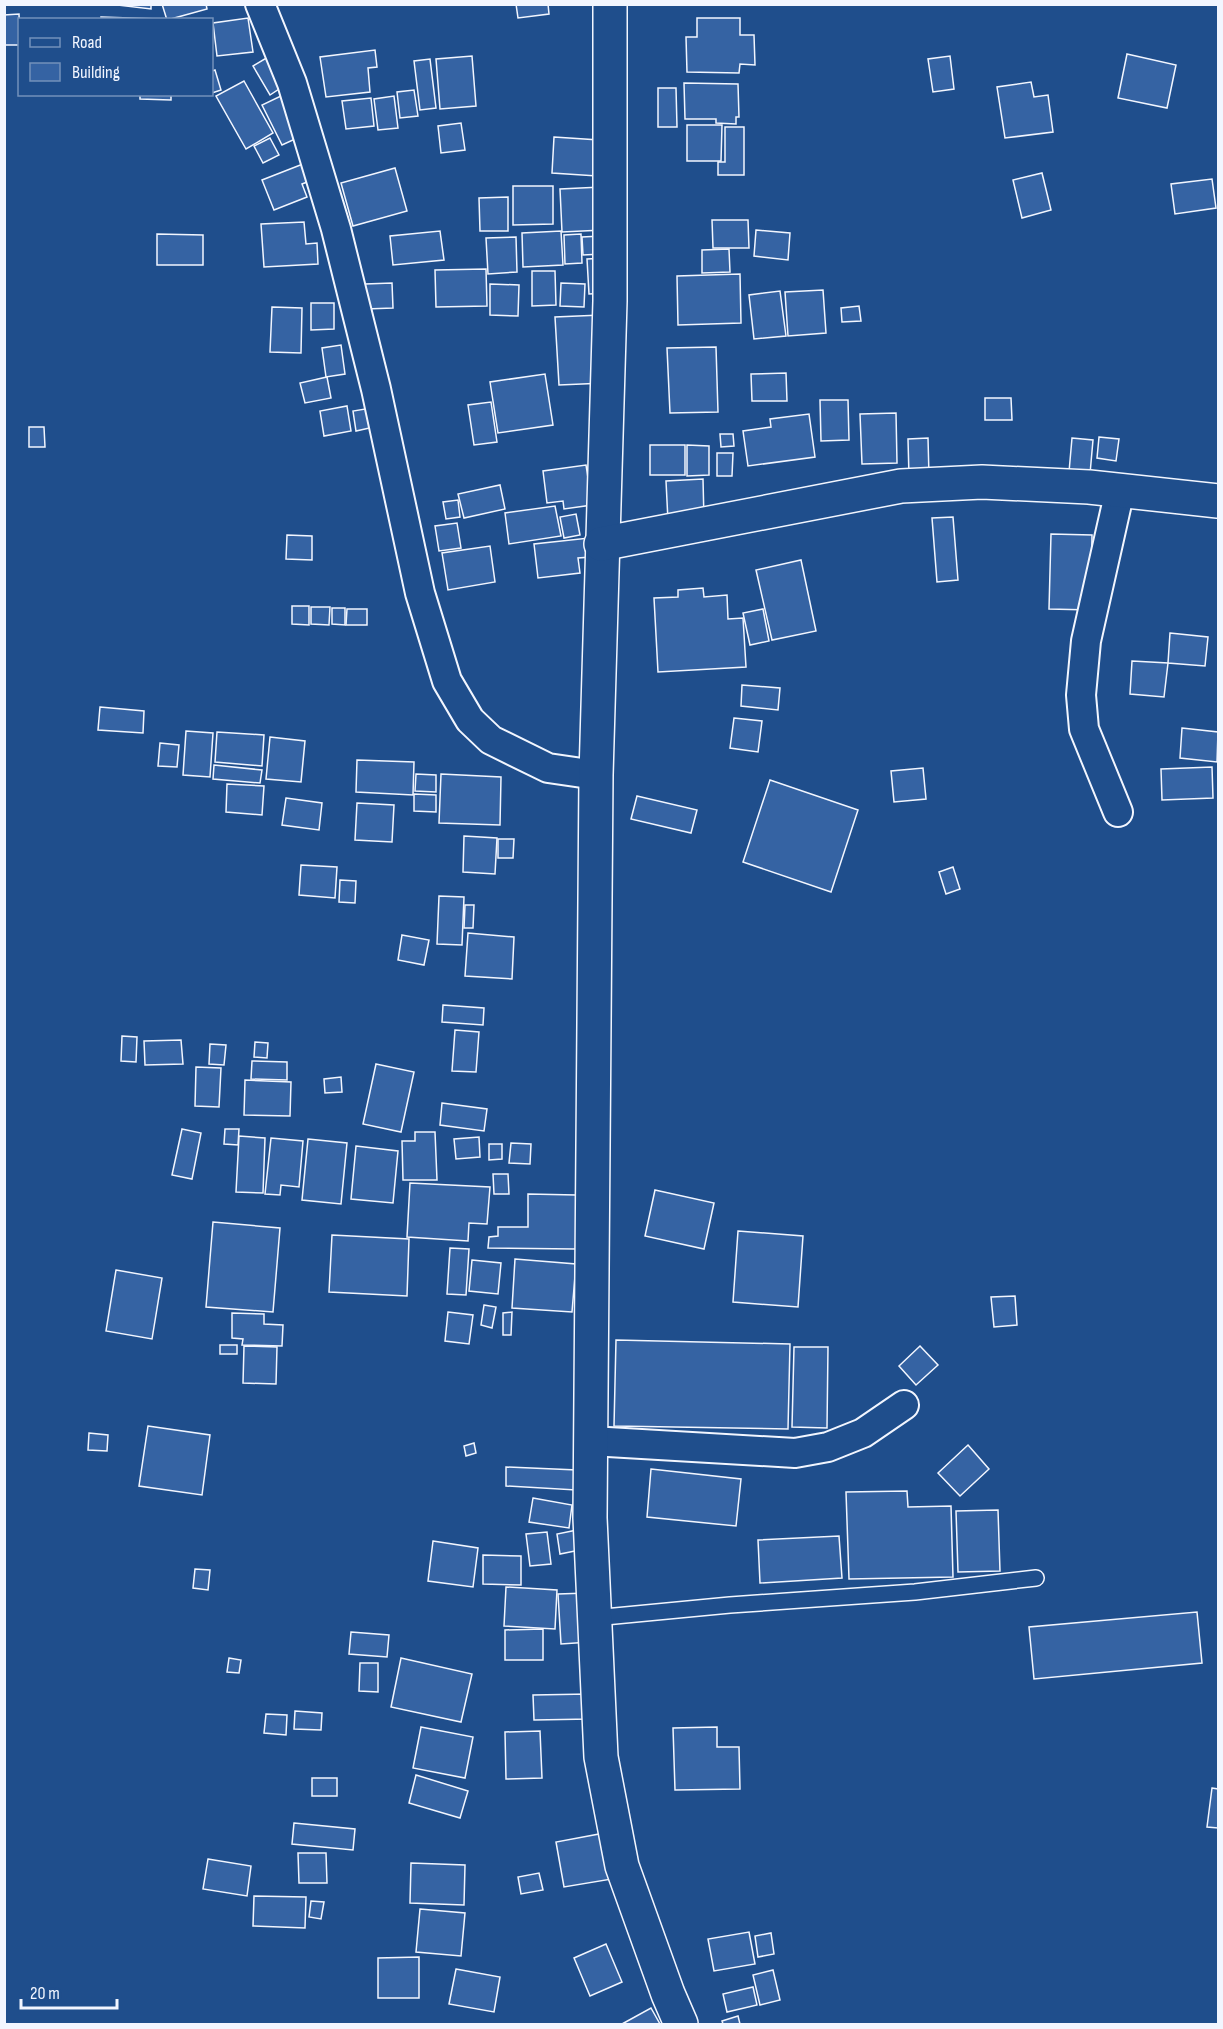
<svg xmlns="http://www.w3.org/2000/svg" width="1223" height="2029" viewBox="0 0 1223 2029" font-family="'Sofia Sans Condensed',sans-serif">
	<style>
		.building { fill: #3563a3; stroke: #f2f6ff; stroke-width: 1.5 }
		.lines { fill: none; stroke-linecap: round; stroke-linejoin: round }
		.service-casing { stroke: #f2f6ff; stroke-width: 18 }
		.minor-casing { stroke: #f2f6ff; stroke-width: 32 }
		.tertiary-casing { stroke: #f2f6ff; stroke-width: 36 }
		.service { stroke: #1f4e8c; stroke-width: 15 }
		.minor { stroke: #1f4e8c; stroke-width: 28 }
		.tertiary { stroke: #1f4e8c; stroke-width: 33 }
	</style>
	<rect width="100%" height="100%" fill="#1f4e8c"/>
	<g class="building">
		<polygon points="109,4 151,4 151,9"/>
		<polygon points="162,4 206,4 207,9 167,20"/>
		<polygon points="516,4 548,4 549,14 518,18"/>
		<polygon points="19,14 20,45 4,45 4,15"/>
		<polygon points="101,17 160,19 101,20"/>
		<polygon points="248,18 253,52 217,56 213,23"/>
		<polygon points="697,18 740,18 740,35 754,35 755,65 740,64 739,73 687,72 686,37 697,37"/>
		<polygon points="375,50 377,67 368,68 370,92 326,97 320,57"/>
		<polygon points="1127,54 1176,65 1167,108 1118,98"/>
		<polygon points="472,56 476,106 440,109 436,59"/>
		<polygon points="950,56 954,89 933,92 928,59"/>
		<polygon points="268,57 285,85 270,95 253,66"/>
		<polygon points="430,59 436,108 420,110 414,61"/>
		<polygon points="215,70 221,90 212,93 212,71"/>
		<polygon points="244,81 273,133 246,149 216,96"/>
		<polygon points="1031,82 1034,97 1048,95 1053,132 1005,138 997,87"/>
		<polygon points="684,83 738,84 739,117 736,117 736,124 716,123 716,119 685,119"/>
		<polygon points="658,88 676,88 677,127 658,127"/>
		<polygon points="414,90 418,116 400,118 397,92"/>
		<polygon points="140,94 171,94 171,100 140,99"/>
		<polygon points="285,94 304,135 282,145 262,105"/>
		<polygon points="394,96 398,128 378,130 374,99"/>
		<polygon points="371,98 374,126 346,129 342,101"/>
		<polygon points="461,123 465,150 441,153 438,126"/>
		<polygon points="687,125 722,125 721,161 687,161"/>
		<polygon points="725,127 744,127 744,175 718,175 718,162 725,162"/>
		<polygon points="554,137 599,140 597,176 552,173"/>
		<polygon points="270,138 279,155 263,163 254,146"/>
		<polygon points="308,162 315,179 302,184 307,197 274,210 262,180"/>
		<polygon points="395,168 407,211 353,226 341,183"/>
		<polygon points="1042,173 1051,210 1022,218 1013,180"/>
		<polygon points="1212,179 1216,208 1175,214 1171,184"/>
		<polygon points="513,186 553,186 553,224 513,225"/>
		<polygon points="601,187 603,230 562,232 560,189"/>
		<polygon points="508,197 508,231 480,231 479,198"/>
		<polygon points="712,220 748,220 749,248 713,248"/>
		<polygon points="304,222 306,244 317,243 318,264 264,267 261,224"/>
		<polygon points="756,230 790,233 788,260 754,256"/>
		<polygon points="440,231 444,260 393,265 390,236"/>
		<polygon points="561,231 563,265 523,267 522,233"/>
		<polygon points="157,234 203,235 203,265 157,265"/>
		<polygon points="581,234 582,263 565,264 564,235"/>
		<polygon points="601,236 602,254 583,255 582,237"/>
		<polygon points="516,237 517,272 488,274 486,238"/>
		<polygon points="729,249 730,272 702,273 702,250"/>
		<polygon points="607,258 609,293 589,294 587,259"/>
		<polygon points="486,269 487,306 436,307 435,270"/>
		<polygon points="532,271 555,271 556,305 532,306"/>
		<polygon points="740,274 741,323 678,325 677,276"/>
		<polygon points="392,283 393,308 366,309 365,284"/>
		<polygon points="561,283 585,284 584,307 560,306"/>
		<polygon points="490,284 519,285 518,316 490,315"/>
		<polygon points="823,290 826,333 788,336 785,292"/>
		<polygon points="780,291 786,336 754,339 749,295"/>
		<polygon points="311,303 334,303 334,329 311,330"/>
		<polygon points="859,306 861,321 842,322 841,308"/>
		<polygon points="272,307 302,308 301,353 270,352"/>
		<polygon points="601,315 605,383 559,385 555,317"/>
		<polygon points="341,345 345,374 326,377 322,348"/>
		<polygon points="716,347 718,412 670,413 667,348"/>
		<polygon points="786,373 787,401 752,401 751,374"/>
		<polygon points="545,374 553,425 498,433 490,382"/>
		<polygon points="327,377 331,398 305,403 300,383"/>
		<polygon points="985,398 1011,398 1012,420 985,420"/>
		<polygon points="820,400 848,400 849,440 821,441"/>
		<polygon points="491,402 497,442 474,445 468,405"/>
		<polygon points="347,406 351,431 324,436 320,411"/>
		<polygon points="371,408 374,427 356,431 353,411"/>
		<polygon points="896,413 897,463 862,464 860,414"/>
		<polygon points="809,414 815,457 748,466 743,431 771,427 770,419"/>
		<polygon points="29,427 44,427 45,447 29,447"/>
		<polygon points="720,434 733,434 734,446 721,447"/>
		<polygon points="1099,437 1119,439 1116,461 1097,458"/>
		<polygon points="928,438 929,476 909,477 908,439"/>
		<polygon points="1072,438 1093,440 1090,474 1069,472"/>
		<rect x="650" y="445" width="35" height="30"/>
		<polygon points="687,445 709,446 709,475 687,476"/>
		<polygon points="717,453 733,453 732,476 717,476"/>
		<polygon points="586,465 592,505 564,509 563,501 547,503 543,471"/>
		<polygon points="703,479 704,520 668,521 666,481"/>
		<polygon points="500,485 505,509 464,518 458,494"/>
		<polygon points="458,500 460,517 446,519 443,502"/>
		<polygon points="555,506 561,536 509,544 505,513"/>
		<polygon points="576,514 580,535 564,538 560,517"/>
		<polygon points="953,517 958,580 937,582 932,518"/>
		<polygon points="457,523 461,548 439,551 435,526"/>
		<polygon points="1051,534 1092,535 1091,610 1049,609"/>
		<polygon points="287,535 312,536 312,560 286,559"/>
		<polygon points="589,538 591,557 578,558 580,573 538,578 534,544"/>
		<polygon points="490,546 495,582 448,590 442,553"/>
		<polygon points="801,560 816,631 772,640 756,570"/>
		<polygon points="703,588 704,597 727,595 728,619 743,618 746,667 658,672 654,598 678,597 678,590"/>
		<polygon points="292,606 309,606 309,625 292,624"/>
		<polygon points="311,607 330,607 329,625 311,624"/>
		<polygon points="332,608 345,608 345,625 332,624"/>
		<polygon points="347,609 367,609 367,625 346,625"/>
		<polygon points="763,609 769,641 750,645 743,613"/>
		<polygon points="1170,633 1208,637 1205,666 1168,663"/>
		<polygon points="1132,661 1168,663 1164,697 1130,694"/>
		<polygon points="742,685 780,688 778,710 741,706"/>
		<polygon points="100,707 144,711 143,733 98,730"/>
		<polygon points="734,718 762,721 758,752 730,748"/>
		<polygon points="1182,728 1218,732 1217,762 1180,758"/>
		<polygon points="186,731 213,733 210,777 183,775"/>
		<polygon points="217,732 264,735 262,766 215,762"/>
		<polygon points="270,737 305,741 301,782 266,779"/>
		<polygon points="160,743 179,745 177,767 158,766"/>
		<polygon points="357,760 414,762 413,795 356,792"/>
		<polygon points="214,765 262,770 260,783 213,779"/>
		<polygon points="1212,767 1213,798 1162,800 1161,769"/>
		<polygon points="923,768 926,799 894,802 891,771"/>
		<polygon points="416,774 436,775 436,792 415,791"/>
		<polygon points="441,774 501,777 500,825 439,823"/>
		<polygon points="770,780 858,810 831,892 743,862"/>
		<polygon points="227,784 264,786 262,815 226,812"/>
		<polygon points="414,794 436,795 436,812 414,811"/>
		<polygon points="637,796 697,810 691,833 631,819"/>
		<polygon points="286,798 322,803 319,830 282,825"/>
		<polygon points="357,803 394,805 392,842 355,840"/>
		<polygon points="464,836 497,838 495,874 463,872"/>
		<polygon points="498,839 514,839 513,858 498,858"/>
		<polygon points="301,865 337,867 335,898 299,895"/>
		<polygon points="953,867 960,889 946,894 939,872"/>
		<polygon points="340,880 356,881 355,903 339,902"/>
		<polygon points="439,896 464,897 462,945 437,944"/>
		<polygon points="465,905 474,905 473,928 464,928"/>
		<polygon points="468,933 514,937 512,979 465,976"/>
		<polygon points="402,935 429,940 424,965 398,960"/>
		<polygon points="443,1005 484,1008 483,1025 442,1022"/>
		<polygon points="455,1030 479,1032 476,1072 452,1071"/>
		<polygon points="122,1036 137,1037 136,1062 121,1061"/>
		<polygon points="181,1040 183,1064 145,1065 144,1041"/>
		<polygon points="255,1042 268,1043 267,1058 254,1057"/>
		<polygon points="210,1044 226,1045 224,1065 209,1064"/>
		<polygon points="252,1061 287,1062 287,1080 251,1079"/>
		<polygon points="376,1064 414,1072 401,1132 363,1124"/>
		<polygon points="196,1067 221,1068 219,1107 195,1106"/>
		<polygon points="341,1077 342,1092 325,1093 324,1079"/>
		<polygon points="245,1080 291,1082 290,1116 244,1115"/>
		<polygon points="442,1103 487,1109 484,1131 440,1125"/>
		<polygon points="182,1129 201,1133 192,1179 172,1175"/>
		<polygon points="225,1129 239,1129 238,1145 224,1144"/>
		<polygon points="415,1132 435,1132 437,1180 403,1180 402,1141 415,1141"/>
		<polygon points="239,1136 265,1138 263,1193 236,1192"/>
		<polygon points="479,1137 480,1157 456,1159 454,1139"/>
		<polygon points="271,1138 303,1141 299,1187 281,1185 280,1195 265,1194"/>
		<polygon points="308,1139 347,1143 341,1204 302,1200"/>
		<polygon points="511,1143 531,1144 530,1164 509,1163"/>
		<polygon points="489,1144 502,1144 502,1159 489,1160"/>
		<polygon points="356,1146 398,1151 393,1203 351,1199"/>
		<polygon points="493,1174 508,1174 509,1194 494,1194"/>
		<polygon points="410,1183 490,1187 487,1224 469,1223 468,1241 407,1237"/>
		<polygon points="655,1190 714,1203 704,1249 645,1236"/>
		<polygon points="528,1194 576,1195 576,1249 488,1248 489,1237 498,1236 498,1227 528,1227"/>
		<polygon points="213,1222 280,1228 273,1312 206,1307"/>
		<polygon points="738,1231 803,1236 798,1307 733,1302"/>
		<polygon points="332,1235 409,1239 407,1296 329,1292"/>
		<polygon points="450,1248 469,1249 466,1295 447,1294"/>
		<polygon points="515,1259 576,1264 572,1312 512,1308"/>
		<polygon points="472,1260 501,1263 498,1294 469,1291"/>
		<polygon points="116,1270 162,1278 152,1339 106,1331"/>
		<polygon points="1015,1296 1017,1325 994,1327 991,1297"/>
		<polygon points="484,1305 496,1307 492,1328 481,1325"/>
		<polygon points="448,1312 473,1315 469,1344 445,1341"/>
		<polygon points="512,1312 511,1335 503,1335 503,1313"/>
		<polygon points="232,1313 264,1314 264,1324 283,1325 282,1346 242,1345 243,1339 232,1338"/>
		<polygon points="616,1340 790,1344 788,1429 614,1426"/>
		<rect x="220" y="1345" width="17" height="9"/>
		<polygon points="244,1346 277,1347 276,1384 243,1383"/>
		<polygon points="920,1346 938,1365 916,1385 899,1366"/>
		<polygon points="794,1347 828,1347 827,1428 792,1427"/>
		<polygon points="148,1426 210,1435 202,1495 139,1486"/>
		<polygon points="89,1433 108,1435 107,1451 88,1450"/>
		<polygon points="474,1443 476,1453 466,1456 464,1446"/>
		<polygon points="968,1445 989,1469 960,1496 938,1473"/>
		<polygon points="506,1467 577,1470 576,1490 506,1486"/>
		<polygon points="651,1469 741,1479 736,1526 647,1517"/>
		<polygon points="907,1491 908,1507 951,1506 953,1577 849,1579 846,1492"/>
		<polygon points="533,1498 572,1505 569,1528 529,1522"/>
		<polygon points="998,1510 1000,1571 958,1572 956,1511"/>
		<polygon points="582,1529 585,1549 560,1554 557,1534"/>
		<polygon points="547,1532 551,1564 530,1566 526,1534"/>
		<polygon points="839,1536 842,1578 760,1583 758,1540"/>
		<polygon points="433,1541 478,1548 473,1587 428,1581"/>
		<polygon points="483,1555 521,1556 521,1585 483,1584"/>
		<polygon points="195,1569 210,1570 208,1590 193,1588"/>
		<polygon points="506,1587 557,1590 555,1629 504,1626"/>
		<polygon points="587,1593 590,1642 561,1644 558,1594"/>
		<polygon points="1197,1612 1202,1663 1034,1679 1029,1627"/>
		<polygon points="543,1629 543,1660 505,1660 505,1630"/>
		<polygon points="351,1632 389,1635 387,1657 349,1654"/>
		<polygon points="229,1658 241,1660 239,1673 227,1672"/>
		<polygon points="401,1658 472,1674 461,1722 391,1707"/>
		<polygon points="360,1663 378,1663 378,1692 359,1691"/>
		<polygon points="589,1694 590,1719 534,1720 533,1695"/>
		<polygon points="295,1711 322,1713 321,1730 294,1729"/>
		<polygon points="266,1714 287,1715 286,1735 264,1733"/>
		<polygon points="421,1727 473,1737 465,1778 413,1768"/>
		<polygon points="717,1727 717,1747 739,1747 740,1789 675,1790 673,1728"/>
		<polygon points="540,1731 542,1778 506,1779 505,1732"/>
		<polygon points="416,1775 468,1791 460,1818 409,1803"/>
		<rect x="312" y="1778" width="25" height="18"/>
		<polygon points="1212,1788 1218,1789 1218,1828 1207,1827"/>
		<polygon points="294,1823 355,1829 353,1850 292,1844"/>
		<polygon points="610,1832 618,1878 564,1887 556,1842"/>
		<polygon points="298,1853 326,1853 327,1883 299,1883"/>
		<polygon points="208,1859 251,1866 247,1896 203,1889"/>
		<polygon points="411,1863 465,1865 464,1905 410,1903"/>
		<polygon points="539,1873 543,1890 521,1894 518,1877"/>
		<polygon points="254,1896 306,1897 305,1928 253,1926"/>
		<polygon points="311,1901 324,1902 321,1919 309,1917"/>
		<polygon points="420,1909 465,1913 461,1956 416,1952"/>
		<polygon points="749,1932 755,1964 714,1971 708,1939"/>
		<polygon points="771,1933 774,1954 758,1957 755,1936"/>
		<polygon points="606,1944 622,1982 590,1996 574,1958"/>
		<polygon points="419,1957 419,1998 378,1998 378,1958"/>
		<polygon points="456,1969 500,1977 494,2012 449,2004"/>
		<polygon points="773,1970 780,2000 760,2005 753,1975"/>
		<polygon points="753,1987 757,2005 727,2012 723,1994"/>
		<polygon points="651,2008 660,2024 622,2024"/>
		<polygon points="738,2016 740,2024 723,2024 722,2021"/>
	</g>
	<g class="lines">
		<defs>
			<polyline id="service" points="594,1618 730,1605 915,1592 1036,1578"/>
			<g id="minor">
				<polyline points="260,4 292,83 336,229 376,389 420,593 447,681 470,720 491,740 548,768 596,775"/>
				<polyline points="1118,812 1084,729 1081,695 1086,641 1120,490"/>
				<polyline points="591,1441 795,1453 828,1447 863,1433 904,1405"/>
			</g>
			<g id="tertiary">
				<polyline points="610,4 610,301 596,775 590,1518 601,1757 622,1866 668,1994 681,2024"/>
				<polyline points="601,544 901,486 982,482 1089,487 1218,501"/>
			</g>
		</defs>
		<use href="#service" class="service-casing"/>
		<use href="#minor" class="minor-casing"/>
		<use href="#tertiary" class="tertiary-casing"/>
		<use href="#service" class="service"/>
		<use href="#minor" class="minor"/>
		<use href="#tertiary" class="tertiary"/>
	</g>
	<rect width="1223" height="2029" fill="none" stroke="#f2f6ff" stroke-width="12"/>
	<rect x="18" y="18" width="195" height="78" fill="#1f4e8c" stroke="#7391ba" stroke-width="1.5"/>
	<rect x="30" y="38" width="30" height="9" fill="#1f4e8c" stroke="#7391ba" stroke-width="1.5"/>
	<text x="72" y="48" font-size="18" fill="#f2f6ff">Road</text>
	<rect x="30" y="63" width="30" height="18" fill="#3563a3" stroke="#7391ba" stroke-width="1.5"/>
	<text x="72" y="78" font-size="18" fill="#f2f6ff">Building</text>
	<path d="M21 1999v9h96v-9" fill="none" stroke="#f2f6ff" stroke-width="3"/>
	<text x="30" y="1999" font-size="18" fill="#f2f6ff" stroke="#1f4e8c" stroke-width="4.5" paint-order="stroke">20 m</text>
</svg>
